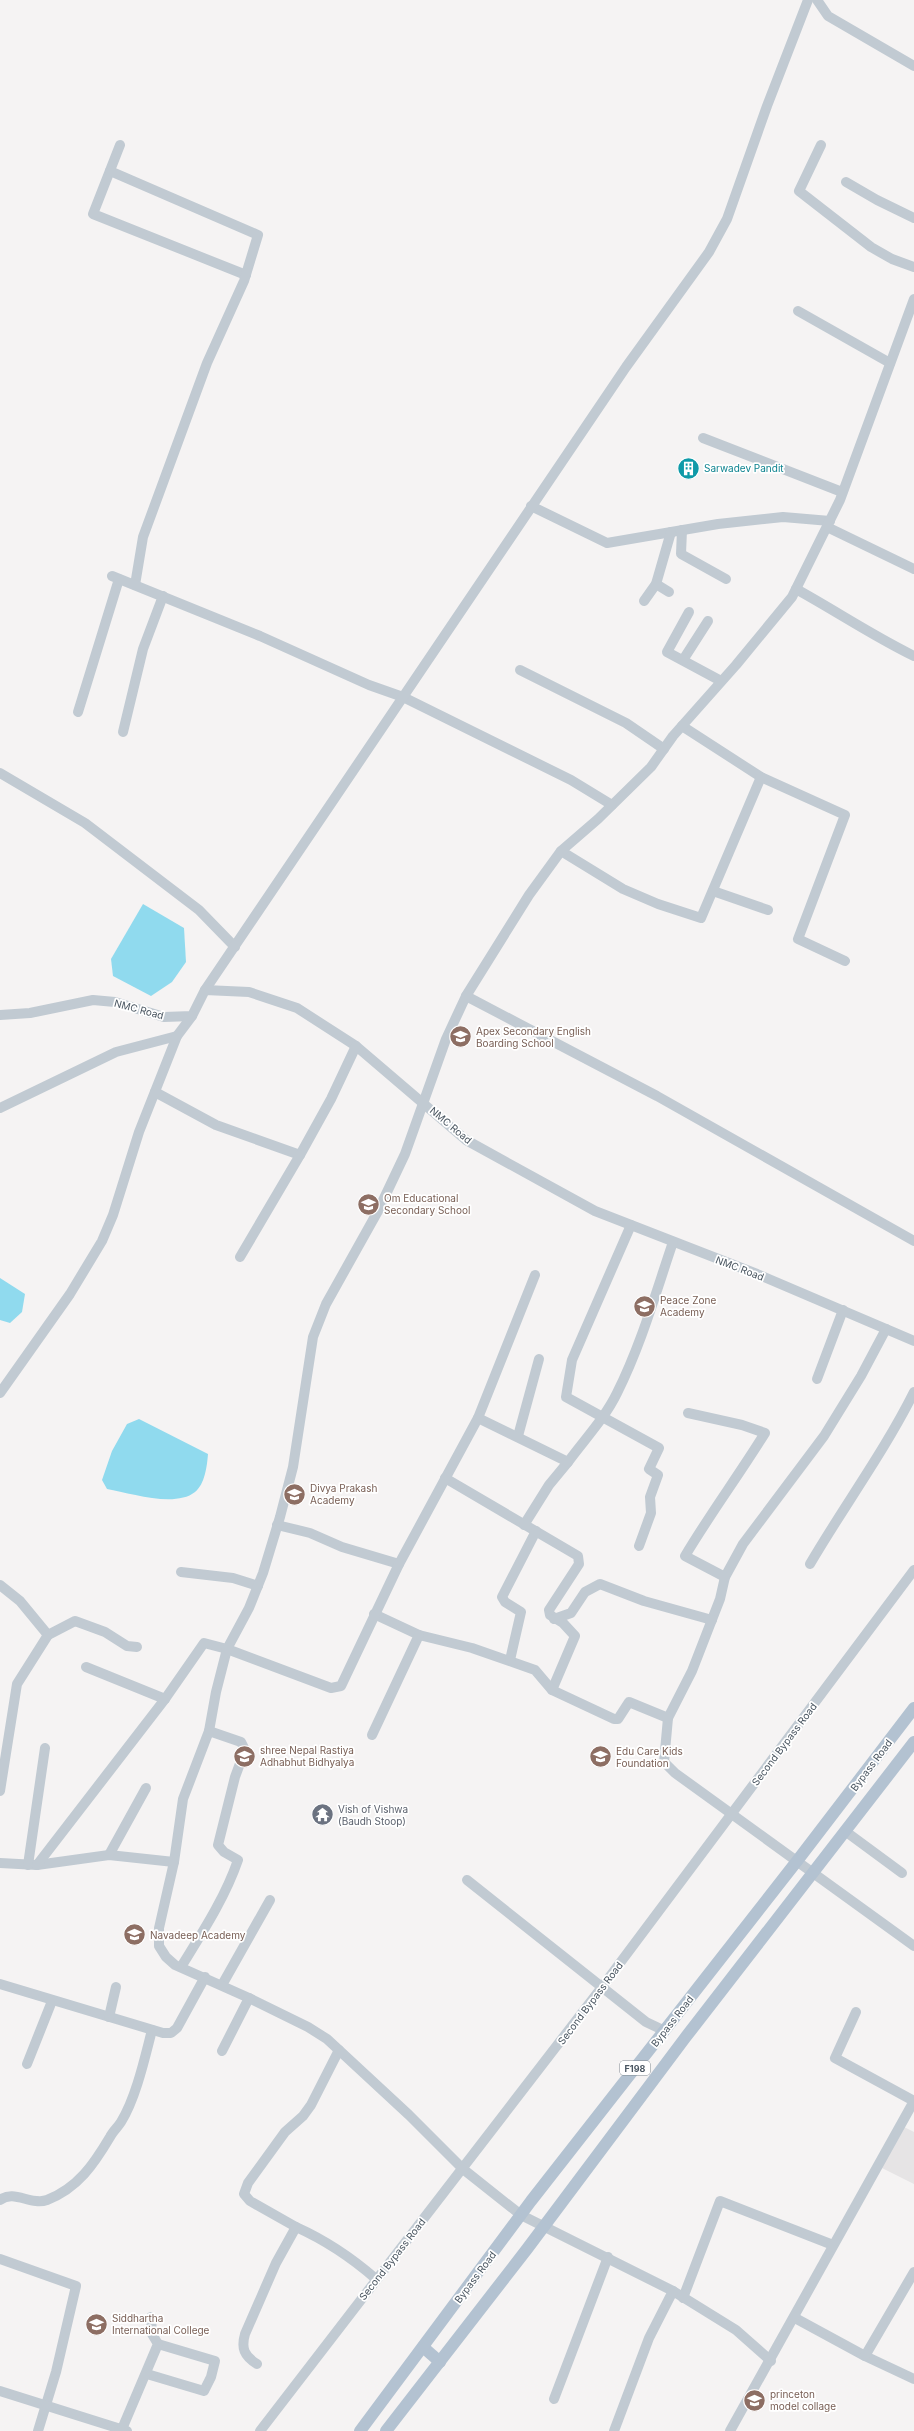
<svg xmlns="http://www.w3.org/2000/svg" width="914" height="2431" viewBox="0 0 914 2431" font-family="Inter,sans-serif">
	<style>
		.education { fill: #e6e4e5 }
		.water { fill: #90daee }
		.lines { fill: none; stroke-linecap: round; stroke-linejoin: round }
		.minor { stroke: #c1cad2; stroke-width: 10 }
		.major { stroke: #b3c2d1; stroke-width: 12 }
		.labels { text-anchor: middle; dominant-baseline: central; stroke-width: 3.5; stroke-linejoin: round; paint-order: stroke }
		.shield { fill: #fff; stroke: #808990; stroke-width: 1 }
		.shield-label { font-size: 9px; font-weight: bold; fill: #4a5661 }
		.culture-label { font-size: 10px; fill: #0d838f; stroke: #fff; text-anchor: start }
		.street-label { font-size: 10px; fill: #4a5661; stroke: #fff }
		.education-label { font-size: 10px; fill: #785e54; stroke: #fff; text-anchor: start }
		.worship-label { font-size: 10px; fill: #5b616d; stroke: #fff; text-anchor: start }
	</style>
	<rect width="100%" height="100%" fill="#f5f3f3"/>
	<polygon class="education" points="902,2126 914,2132 914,2184 880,2167"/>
	<g class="water">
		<polygon points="143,904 184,928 186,962 172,982 151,996 113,976 111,959"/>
		<polygon points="0,1278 25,1294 22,1312 10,1323 0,1320"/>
		<path d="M 139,1419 L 208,1454 C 207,1466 205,1484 195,1492 C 175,1508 130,1493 107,1489 L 102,1480 L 112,1451 L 127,1424 Z"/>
	</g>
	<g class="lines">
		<g class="minor">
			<polyline points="817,0 828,16 914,66"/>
			<polyline points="120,145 93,214 246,275"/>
			<polyline points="821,145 799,191 871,247 892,259 914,267"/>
			<polyline points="110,171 258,235 244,281 207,363 143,537 135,585"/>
			<polyline points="846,182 877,200 914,218"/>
			<polyline points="798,311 890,363"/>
			<polyline points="703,438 842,492"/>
			<polyline points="531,506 607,543 718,524 783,517 830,521"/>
			<polyline points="827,527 914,569"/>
			<polyline points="682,530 681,554 726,579"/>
			<polyline points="112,576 260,636 369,685 403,697 571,780 612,805"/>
			<polyline points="656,584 669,592"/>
			<path d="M 796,589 C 836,611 873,636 914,656"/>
			<polyline points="644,601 656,584 671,532"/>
			<polyline points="689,612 667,652 721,681"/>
			<polyline points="683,660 708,621"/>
			<polyline points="520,670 626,723 664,749"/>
			<polyline points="78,712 119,579"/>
			<polyline points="682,726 761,777 845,815 798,939 845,961"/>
			<polyline points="123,732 143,649 163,596"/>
			<polyline points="0,773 85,823 199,910 235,947"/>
			<polyline points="561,851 623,889 658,904 701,918 761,777"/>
			<polyline points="713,891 768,910"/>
			<polyline points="205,990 626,367 709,252 727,219 767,106 808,0"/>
			<polyline points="466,996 657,1096 914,1241"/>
			<polyline points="0,1015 30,1013 93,1000 115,1002 164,1017 192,1016 205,990 249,992 297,1008 356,1046 466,1140 595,1211 757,1274 914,1341"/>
			<polyline points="155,1092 216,1125 300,1155 331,1099 356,1046"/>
			<polyline points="0,1108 116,1052 177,1036"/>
			<polyline points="631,1225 572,1360 566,1397 659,1448 649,1469 658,1475 650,1497 651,1513 639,1546"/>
			<polyline points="240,1257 300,1155"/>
			<polyline points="886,1329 861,1376 824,1436 743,1544 725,1577 720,1599 692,1671 668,1718 664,1762 675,1773 914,1946"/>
			<polyline points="817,1379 843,1310"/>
			<polyline points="0,1393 70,1294 102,1241 113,1215 139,1132 177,1036 192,1016"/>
			<path d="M 688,1413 L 742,1425 L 765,1433 C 739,1475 710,1514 685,1556 L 725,1577"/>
			<polyline points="478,1418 535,1275"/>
			<polyline points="518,1436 539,1359"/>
			<polyline points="445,1478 578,1556 579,1564 549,1610 550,1615 563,1623 575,1636 552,1690"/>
			<polyline points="277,1525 310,1533 342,1547 399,1564"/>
			<polyline points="524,1525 549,1485 568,1462"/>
			<path d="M 810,1564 C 844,1506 884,1452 914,1392"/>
			<polyline points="181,1572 233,1578 258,1586"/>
			<polyline points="0,1585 20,1601 48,1635 17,1684 0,1791"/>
			<polyline points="374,1614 419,1635 472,1648 535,1670 552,1690 614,1719 618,1719 629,1702 668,1718"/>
			<polyline points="554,1619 571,1613 585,1592 600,1584 644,1601 712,1620"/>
			<polyline points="48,1635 75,1621 105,1632 127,1646 137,1647"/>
			<polyline points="510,1660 521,1612 505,1602 502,1597 536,1531"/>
			<polyline points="86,1667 165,1699"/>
			<polyline points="372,1735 419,1635"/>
			<polyline points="845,1831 902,1873"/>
			<polyline points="109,1855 146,1788"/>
			<polyline points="0,1863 37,1865 109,1855 174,1862"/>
			<polyline points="28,1865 45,1748"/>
			<path d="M 37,1865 L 165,1699 L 204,1643 L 227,1649 L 331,1688 L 341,1686 L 399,1564 L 478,1418 L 568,1462 C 584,1440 605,1418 617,1393 C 641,1345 656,1292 673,1242"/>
			<polyline points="467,1880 646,2022 665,2031"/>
			<path d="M 181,1967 C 202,1933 225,1898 238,1860 L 224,1852 L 218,1845 L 235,1777 L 245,1750 L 241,1742 L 209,1731"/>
			<polyline points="0,1984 163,2033 171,2033 177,2028 205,1977"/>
			<polyline points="222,1985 270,1900"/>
			<polyline points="109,2017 116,1987"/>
			<polyline points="222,2051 249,1998"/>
			<polyline points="27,2064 52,2001"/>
			<path d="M 0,2200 C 14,2189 31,2206 47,2200 C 78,2188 94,2164 110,2137 C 113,2131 118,2127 121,2122 C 136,2098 145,2057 152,2030"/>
			<polyline points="296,2227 250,2201 244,2194 248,2183 285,2132 303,2116 311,2105 339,2050"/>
			<polyline points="0,2259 76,2286 56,2372 38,2431"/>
			<polyline points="683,2298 720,2201 833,2245"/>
			<polyline points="795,2318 865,2356 914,2379"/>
			<polyline points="865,2356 914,2272"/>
			<polyline points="771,2361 736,2330 673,2291 521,2215 463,2169 409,2115 327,2039 308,2027 249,1998 175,1965 166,1957 159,1946 159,1928 174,1862 183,1799 209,1731 216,1692 227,1649 249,1608 263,1573 280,1517 293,1467 313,1337 326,1304 378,1211 405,1154 446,1039 466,996 529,895 561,851 598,819 651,767 673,736 736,665 792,597 840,500 914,299"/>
			<path d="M 257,2364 C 244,2356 241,2348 245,2334 L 276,2263 L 296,2227 C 325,2240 352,2258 376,2279"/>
			<polyline points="147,2374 204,2391 211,2377 215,2361 158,2344"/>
			<polyline points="0,2391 127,2431"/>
			<polyline points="554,2399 608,2257"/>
			<polyline points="122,2429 158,2344 152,2334 151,2317"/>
			<polyline points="260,2431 602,1987 914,1570"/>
			<polyline points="614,2431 649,2338 673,2291"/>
			<polyline points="730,2431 914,2101 835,2058 856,2012"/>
		</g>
		<g class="major">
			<polyline points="423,2347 440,2362"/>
			<polyline points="360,2431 531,2201 797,1861 914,1708"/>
			<polyline points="386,2431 527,2249 685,2038 914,1742"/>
		</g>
	</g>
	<defs>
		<symbol id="building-disc" viewBox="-11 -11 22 22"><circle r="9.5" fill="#0f9aa8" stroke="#fff"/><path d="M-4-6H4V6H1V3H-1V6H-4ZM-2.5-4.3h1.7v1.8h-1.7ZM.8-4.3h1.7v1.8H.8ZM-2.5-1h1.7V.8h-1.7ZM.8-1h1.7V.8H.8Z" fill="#fff"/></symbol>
		<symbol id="school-disc" viewBox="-11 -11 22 22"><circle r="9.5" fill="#8d6e63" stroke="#fff"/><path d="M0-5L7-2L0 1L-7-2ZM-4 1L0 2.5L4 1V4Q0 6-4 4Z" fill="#fff"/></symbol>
		<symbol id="temple-disc" viewBox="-11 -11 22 22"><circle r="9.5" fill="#6b7280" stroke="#fff"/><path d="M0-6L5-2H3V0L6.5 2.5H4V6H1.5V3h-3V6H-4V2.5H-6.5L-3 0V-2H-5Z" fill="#fff"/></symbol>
	</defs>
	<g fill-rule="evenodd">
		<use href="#building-disc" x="676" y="456" width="25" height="25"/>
		<use href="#school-disc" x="448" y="1024" width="25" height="25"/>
		<use href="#school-disc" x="356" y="1192" width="25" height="25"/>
		<use href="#school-disc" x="632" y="1294" width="25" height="25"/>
		<use href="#school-disc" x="282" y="1482" width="25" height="25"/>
		<use href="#school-disc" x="232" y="1744" width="25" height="25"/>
		<use href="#school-disc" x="588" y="1744" width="25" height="25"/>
		<use href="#temple-disc" x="310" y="1802" width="25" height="25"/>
		<use href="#school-disc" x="122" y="1922" width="25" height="25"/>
		<use href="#school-disc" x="84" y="2312" width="25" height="25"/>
		<use href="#school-disc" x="742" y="2388" width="25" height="25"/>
	</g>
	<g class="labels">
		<rect class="shield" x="620" y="2061" width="30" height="14" rx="3"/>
		<g class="shield-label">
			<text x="635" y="2068">F198</text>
		</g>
		<g class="culture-label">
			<text x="704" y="468">Sarwadev Pandit</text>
		</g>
		<g class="street-label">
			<text transform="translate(139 1009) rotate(15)">NMC Road</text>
			<text transform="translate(451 1125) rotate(40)">NMC Road</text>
			<text transform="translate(740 1268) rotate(21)">NMC Road</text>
			<text transform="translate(784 1744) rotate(-53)">Second Bypass Road</text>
			<text transform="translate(871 1765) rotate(-53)">Bypass Road</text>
			<text transform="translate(590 2003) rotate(-53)">Second Bypass Road</text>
			<text transform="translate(672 2021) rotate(-52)">Bypass Road</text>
			<text transform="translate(392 2259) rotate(-52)">Second Bypass Road</text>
			<text transform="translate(475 2277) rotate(-53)">Bypass Road</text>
		</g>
		<g class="education-label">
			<text x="476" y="1031">Apex Secondary English<tspan x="476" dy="12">Boarding School</tspan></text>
			<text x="384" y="1198">Om Educational<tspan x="384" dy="12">Secondary School</tspan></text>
			<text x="660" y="1300">Peace Zone<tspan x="660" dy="12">Academy</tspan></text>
			<text x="310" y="1488">Divya Prakash<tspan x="310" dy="12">Academy</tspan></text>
			<text x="260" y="1750">shree Nepal Rastiya<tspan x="260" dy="12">Adhabhut Bidhyalya</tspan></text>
			<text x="616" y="1751">Edu Care Kids<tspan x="616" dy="12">Foundation</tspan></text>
			<text x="150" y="1935">Navadeep Academy</text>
			<text x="112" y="2318">Siddhartha<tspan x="112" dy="12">International College</tspan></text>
			<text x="770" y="2394">princeton<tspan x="770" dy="12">model collage</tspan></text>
		</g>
		<g class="worship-label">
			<text x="338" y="1809">Vish of Vishwa<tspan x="338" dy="12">(Baudh Stoop)</tspan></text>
		</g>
	</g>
</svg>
